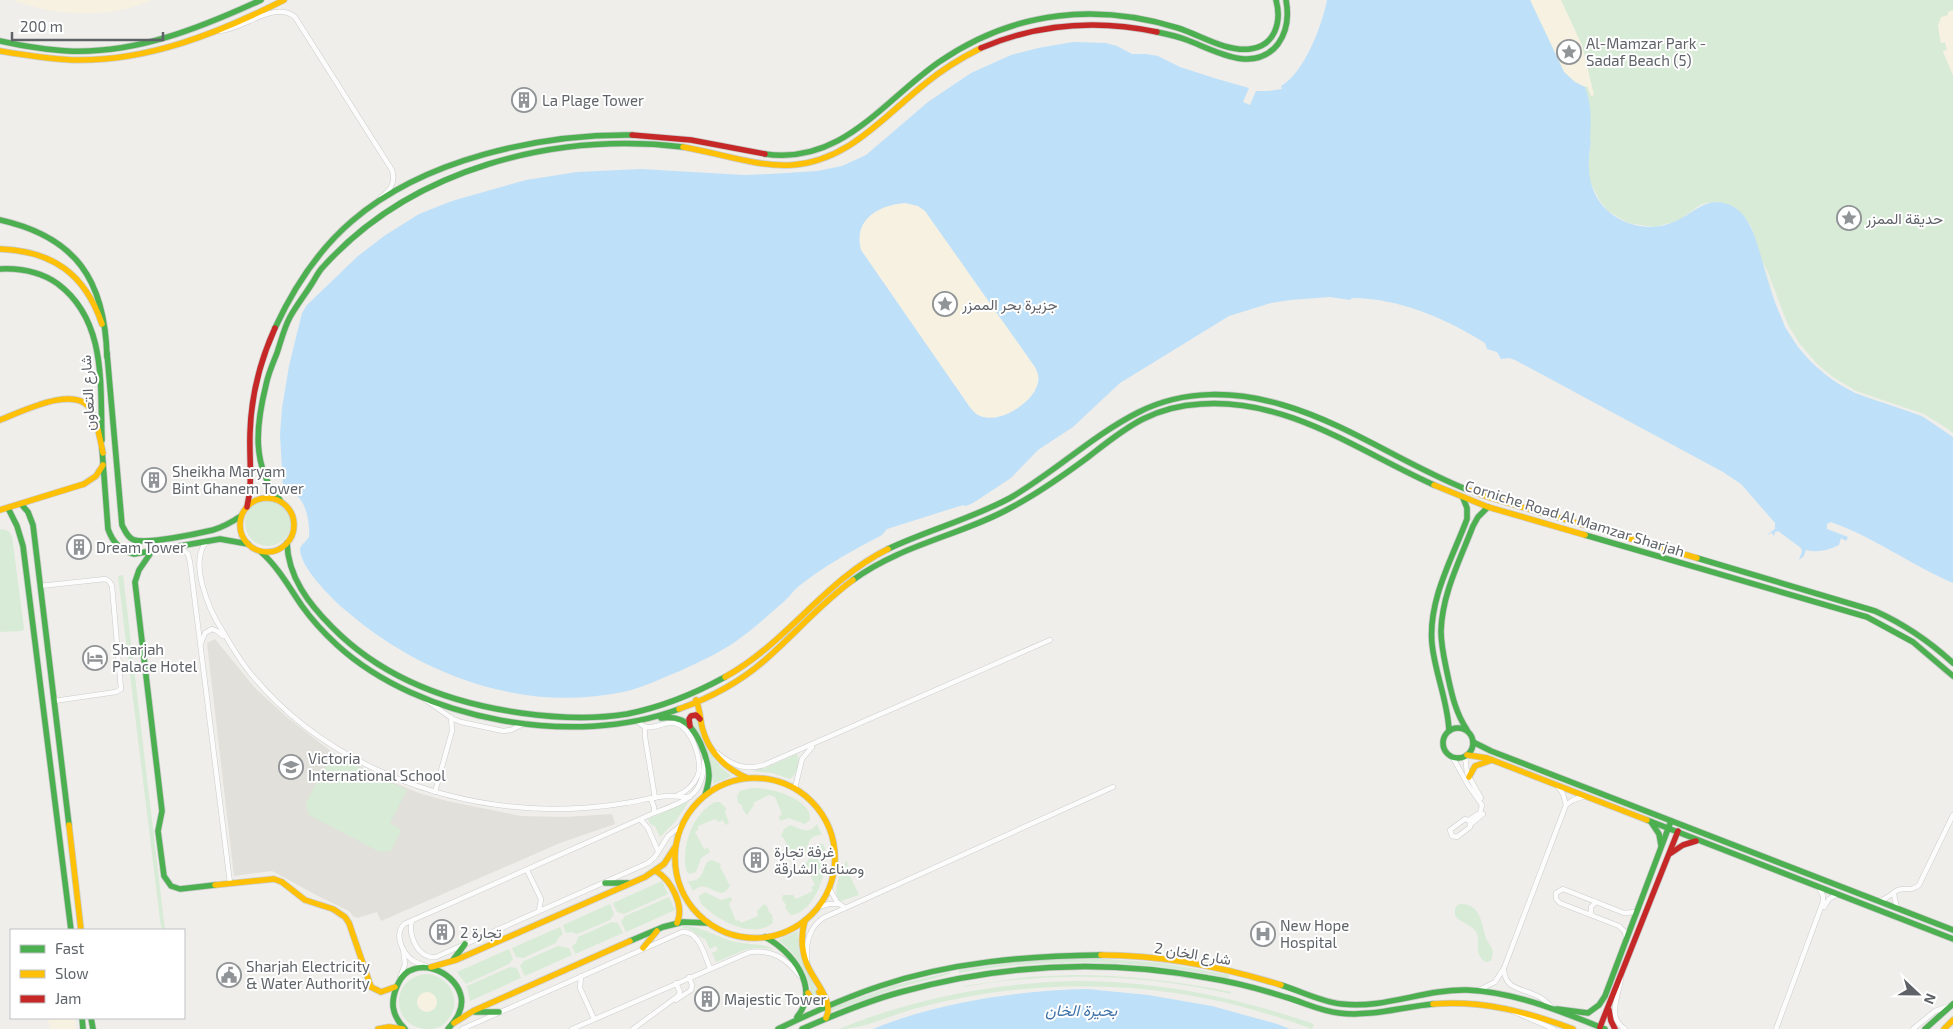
<svg xmlns="http://www.w3.org/2000/svg" width="1953" height="1029" viewBox="0 0 1953 1029" font-family="'Exo 2',Vazirmatn,sans-serif">
	<style>
		.education { fill: #e2e0da }
		.green { fill: #d8ebd6; fill-rule: evenodd }
		.sand { fill: #f6f1e1 }
		.water { fill: #bfe0f9; fill-rule: evenodd }
		.pier { fill: #efeeea }
		.lines { fill: none; stroke-linecap: round; stroke-linejoin: round }
		.street-casing { stroke: #cbcccc; stroke-width: 5.5 }
		.fast-casing { stroke: #cacacb; stroke-width: 7 }
		.slow-casing { stroke: #cacacb; stroke-width: 7 }
		.jam-casing { stroke: #cacacb; stroke-width: 7 }
		.street { stroke: #fdfcfc; stroke-width: 4.5 }
		.fast { stroke: #4caf50; stroke-width: 5.5 }
		.slow { stroke: #ffc107; stroke-width: 5.5 }
		.jam { stroke: #c62828; stroke-width: 5.5 }
		.labels { text-anchor: middle; dominant-baseline: central; stroke-width: 4; stroke-linejoin: round; paint-order: stroke }
		.poi-label { font-size: 15px; fill: #5f6368; stroke: #fff; text-anchor: start }
		.street-label { font-size: 15px; fill: #5f6368; stroke: #fff }
		.water-label { font-size: 16px; font-style: italic; fill: #4174aa; stroke: #fff }
	</style>
	<rect width="100%" height="100%" fill="#efeeea"/>
	<polygon class="education" points="215,639 255,688 288,718 332,752 390,781 419,793 447,801 521,816 565,817 612,814 615,824 560,843 381,921 377,912 357,918 353,916 349,911 320,897 272,871 234,876 207,643"/>
	<g class="green">
		<polygon points="1530,0 1953,0 1953,10 1948,12 1948,15 1938,24 1941,43 1945,42 1947,50 1943,52 1953,75 1953,437 1943,429 1855,393 1822,371 1791,337 1769,283 1751,226 1743,215 1736,208 1719,202 1706,203 1700,205 1678,221 1654,227 1628,223 1608,211 1600,201 1590,182 1588,161 1591,142 1557,60"/>
		<circle cx="268" cy="523" r="23"/>
		<polygon points="2,529 8,531 12,536 24,629 22,631 0,632 0,530"/>
		<polygon points="123,575 165,930 162,930 160,920 118,576"/>
		<path d="M 694,718 L 698,720 C 705,741 711,763 732,776 L 713,784 C 713,761 703,741 692,722 Z"/>
		<polygon points="332,754 407,790 390,823 401,830 391,851 380,852 309,815 306,803"/>
		<path d="M 797,754 C 801,762 797,774 790,779 L 772,773 L 752,771 L 765,768 Z"/>
		<path d="M 751,788 C 768,787 812,798 810,820 L 805,824 L 789,818 L 780,821 L 779,817 L 782,814 L 775,797 L 769,795 L 753,803 L 754,805 L 747,815 L 743,810 L 741,804 L 738,803 L 737,796 L 740,791 Z"/>
		<polygon points="689,801 675,822 660,837 655,826 650,824 648,819"/>
		<path d="M 715,802 L 720,802 L 726,808 L 725,812 L 729,823 L 725,825 L 723,820 L 719,822 L 715,819 L 698,826 L 698,830 L 695,832 L 704,849 L 708,848 L 710,852 L 701,858 L 696,872 L 689,874 L 686,870 C 682,844 692,815 715,802 Z"/>
		<path d="M 817,824 L 822,835 C 805,834 810,849 802,858 L 792,858 L 784,838 L 781,836 L 784,829 L 790,825 C 801,829 809,835 817,824 Z"/>
		<path d="M 819,843 L 824,845 C 831,865 816,913 791,915 L 785,908 L 786,905 L 782,899 L 783,895 L 793,895 L 796,899 L 813,891 L 811,887 L 815,885 L 807,869 L 803,868 L 802,866 C 813,861 809,848 819,843 Z"/>
		<path d="M 712,860 L 721,864 L 720,867 L 730,886 L 725,892 L 721,893 C 710,890 703,881 693,891 L 688,881 C 702,882 702,872 707,862 Z"/>
		<path d="M 847,860 L 848,872 L 859,895 L 841,901 C 830,895 841,869 847,860 Z"/>
		<polygon points="662,881 668,894 624,914 617,912 613,903"/>
		<path d="M 705,892 L 721,900 L 731,897 L 732,900 L 729,904 L 736,921 L 739,920 L 741,923 L 758,916 L 757,911 L 764,904 L 767,906 L 769,912 L 772,914 L 773,923 C 752,940 714,919 700,902 L 699,896 Z"/>
		<polygon points="669,897 675,910 626,932 621,922 625,916"/>
		<polygon points="610,904 614,914 610,920 577,934 572,932 566,933 563,925"/>
		<path d="M 1459,904 C 1481,903 1481,923 1486,938 C 1488,943 1492,947 1493,952 L 1491,961 L 1485,962 C 1472,951 1482,943 1476,932 C 1471,924 1460,923 1455,915 L 1455,908 Z"/>
		<polygon points="612,922 618,923 623,933 575,954 572,946 576,943 578,937"/>
		<path d="M 683,926 C 703,926 717,938 736,942 C 748,945 763,943 774,949 L 757,948 L 747,949 L 716,962 L 712,953 L 718,950 L 716,946 L 710,949 L 705,939 C 696,936 694,928 682,928 Z"/>
		<polygon points="560,927 563,934 558,938 556,943 523,958 516,957 512,948"/>
		<path d="M 798,931 L 799,952 L 818,994 L 817,998 L 812,996 C 808,974 796,952 778,940 Z"/>
		<polygon points="558,946 569,948 572,955 525,976 520,966 524,961"/>
		<polygon points="509,949 513,959 509,964 466,984 457,972"/>
		<path d="M 1094,958 L 1162,963 L 1229,975 L 1229,978 C 1139,959 1049,957 959,973 L 959,970 L 1026,961 Z"/>
		<polygon points="510,967 517,968 521,978 470,1001 467,986"/>
		<polygon points="950,972 950,974 897,988 832,1011 830,1008 896,985"/>
		<path d="M 426,974 C 448,975 463,999 449,1018 C 445,1025 438,1029 429,1029 C 390,1029 389,978 426,974 ZM 428,992 L 435,996 L 437,1004 L 433,1010 L 426,1012 L 419,1008 L 417,1001 Z"/>
		<path d="M 1072,975 C 1126,975 1178,981 1231,992 L 1231,994 C 1143,974 1052,971 963,987 L 963,986 L 1028,977 Z"/>
		<path d="M 1075,981 C 1158,981 1236,997 1314,1024 L 1312,1029 C 1199,986 1080,975 961,998 C 940,1002 918,1007 898,1014 C 879,1020 860,1029 839,1029 C 913,998 995,983 1075,981 Z"/>
	</g>
	<g class="sand">
		<path d="M 12,0 L 152,0 C 109,20 55,16 12,0 Z"/>
		<polygon points="1530,0 1561,0 1582,45 1594,95 1591,96 1587,86 1585,87 1575,82 1564,72"/>
		<polygon points="1953,10 1953,75 1943,51 1947,50 1945,42 1941,43 1938,27 1941,17 1948,15 1948,12"/>
		<path d="M 908,203 L 918,206 L 925,211 L 1035,367 C 1038,373 1040,379 1037,386 C 1031,404 999,424 980,416 C 975,414 972,410 969,406 L 861,250 C 852,218 880,204 908,203 Z"/>
		<circle cx="427" cy="1002" r="10"/>
		<polygon points="48,1018 75,1018 76,1029 50,1029"/>
	</g>
	<g class="water">
		<path d="M 1327,0 L 1530,0 L 1564,72 L 1575,82 L 1585,87 C 1592,105 1591,121 1590,140 L 1591,141 C 1587,165 1587,187 1603,206 C 1621,226 1651,233 1676,221 C 1696,212 1709,193 1734,207 C 1755,219 1761,260 1768,281 C 1775,304 1784,328 1798,347 C 1813,366 1834,384 1857,393 C 1878,403 1901,406 1921,416 C 1933,421 1943,429 1953,437 L 1953,583 C 1911,565 1874,537 1831,522 L 1827,524 L 1827,529 L 1848,537 L 1846,541 L 1841,538 L 1839,545 C 1829,550 1817,553 1806,550 L 1804,556 L 1799,560 L 1802,551 L 1801,548 L 1778,531 L 1775,532 L 1774,536 L 1771,532 L 1769,535 L 1768,534 L 1775,529 L 1775,523 L 1741,484 L 1723,472 L 1515,360 L 1509,358 L 1501,359 L 1497,352 L 1487,349 L 1485,343 C 1447,319 1399,298 1352,298 L 1350,300 L 1330,297 L 1290,300 L 1271,303 L 1229,316 L 1120,383 L 1073,427 L 1038,450 L 1011,478 L 973,503 L 966,506 L 963,505 L 887,529 L 882,535 C 853,550 824,566 799,586 C 792,592 787,600 780,605 C 768,615 756,627 743,636 C 724,651 701,661 680,671 C 661,678 643,688 623,692 C 522,713 420,675 344,609 C 331,598 300,567 300,549 C 301,544 307,541 309,537 C 310,525 307,503 296,495 C 291,491 287,492 283,486 L 280,435 L 282,408 L 289,366 L 302,313 L 307,305 L 358,256 L 384,236 L 419,214 L 452,201 L 526,180 L 577,172 L 641,169 L 744,175 L 770,174 L 817,171 L 842,166 L 866,155 L 928,102 L 971,73 L 1011,55 L 1038,48 L 1073,42 L 1106,43 L 1117,46 L 1132,54 L 1146,54 L 1158,56 L 1180,67 L 1214,78 L 1249,88 L 1243,102 L 1250,105 L 1256,91 L 1269,91 L 1282,89 L 1281,86 C 1304,73 1322,26 1327,0 ZM 905,203 L 918,206 L 925,211 L 1035,367 C 1038,373 1040,378 1037,386 C 1031,404 999,424 980,416 C 975,414 972,410 969,406 L 861,250 C 853,220 878,205 905,203 Z"/>
		<path d="M 1087,989 L 1148,995 L 1212,1006 L 1277,1024 L 1290,1029 L 873,1029 C 935,1003 1020,990 1087,989 Z"/>
	</g>
	<polygon class="pier" points="1763,263 1767,270 1788,325 1800,344 1816,363 1833,377 1856,391 1924,414 1945,427 1953,433 1953,437 1922,416 1855,393 1832,379 1814,364 1798,346 1785,327"/>
	<g class="lines">
		<defs>
			<g id="street">
				<path d="M 220,31 C 244,29 275,0 295,17 L 392,170 C 396,182 391,190 381,197"/>
				<path d="M 206,542 C 189,563 209,610 222,630 C 231,645 240,661 251,674 C 324,763 441,808 554,809 C 578,809 602,807 626,803 C 639,801 653,797 667,796 C 674,796 682,797 690,797"/>
				<polyline points="179,546 188,554 190,562 230,883"/>
				<polyline points="40,586 105,579 109,581 112,586 121,689 116,692 54,701"/>
				<polyline points="201,643 205,633 212,629 217,631 223,636"/>
				<polyline points="427,701 453,719 461,722 503,731 511,730 525,723"/>
				<path d="M 638,721 C 652,742 676,700 694,744 C 698,754 701,764 698,775 C 694,785 686,792 676,796"/>
				<polyline points="645,727 645,737 655,798"/>
				<path d="M 717,753 C 732,765 745,771 764,765 L 1050,640"/>
				<polyline points="1452,756 1468,785 1482,805 1480,813 1469,820"/>
				<polyline points="1465,756 1467,773 1481,798"/>
				<polyline points="795,788 802,759 812,747"/>
				<polyline points="435,792 452,731 451,717"/>
				<polyline points="651,799 654,807 654,813"/>
				<polyline points="1566,805 1573,800 1585,796"/>
				<polygon points="1465,819 1470,821 1470,827 1457,837 1452,836 1450,830"/>
				<polyline points="641,820 648,828 658,851"/>
				<polyline points="1471,824 1483,814"/>
				<polyline points="527,870 541,899 539,911"/>
				<polyline points="829,888 837,902 845,908"/>
				<polyline points="1894,895 1897,908"/>
				<path d="M 1880,901 C 1888,898 1892,893 1898,890 C 1906,887 1911,892 1919,885 L 1953,815"/>
				<polyline points="818,907 829,904 840,904"/>
				<polyline points="1824,907 1829,899 1838,894"/>
				<polyline points="1591,915 1591,907 1596,902"/>
				<path d="M 412,921 C 407,935 419,960 436,957 L 648,863 L 655,857 L 668,836 L 683,824"/>
				<polyline points="1626,938 1625,932 1619,926 1560,903 1556,899 1556,893 1563,889 1624,913 1636,912"/>
				<path d="M 807,960 C 806,943 808,929 823,918 L 1113,787"/>
				<path d="M 428,967 C 423,965 417,963 412,960 C 402,952 394,935 404,924 L 654,813 C 682,802 704,798 704,761"/>
				<path d="M 1504,970 C 1505,988 1519,988 1533,994 C 1541,997 1548,1002 1553,1009"/>
				<polyline points="581,976 580,988 594,1019"/>
				<polyline points="400,978 405,964 403,949"/>
				<path d="M 1621,978 C 1619,996 1606,1017 1625,1029"/>
				<polyline points="1479,990 1495,982 1504,968 1566,805 1563,794 1558,786"/>
				<polyline points="676,1000 691,990 692,985 689,977"/>
				<polyline points="1510,1010 1554,1029"/>
				<path d="M 462,1029 L 682,932 C 700,931 704,955 710,968"/>
				<path d="M 572,1029 L 750,952 C 772,949 787,959 800,976"/>
				<polyline points="633,1029 678,996 680,992 676,983"/>
				<polyline points="1776,1029 1823,902 1823,896 1819,887"/>
				<polyline points="1913,1029 1935,1011 1950,1006"/>
			</g>
			<g id="fast">
				<path d="M 1157,32 C 1167,34 1177,36 1187,40 C 1214,50 1254,75 1278,44 C 1288,30 1289,16 1286,0"/>
				<path d="M 0,41 C 23,46 45,50 68,51 C 136,54 200,28 261,0"/>
				<path d="M 765,154 C 842,165 883,101 939,62 C 974,38 1016,21 1058,16 C 1099,11 1139,16 1178,28 C 1200,35 1226,52 1250,49 C 1275,46 1282,22 1276,0"/>
				<path d="M 0,220 C 76,237 105,280 107,357"/>
				<path d="M 0,269 C 21,268 41,272 58,284 C 107,321 100,385 102,440"/>
				<path d="M 275,328 C 294,287 318,250 352,221 C 424,159 539,134 632,135"/>
				<path d="M 107,353 L 122,525 C 125,531 128,538 134,540 C 149,544 196,534 213,530 C 223,527 232,522 241,516"/>
				<path d="M 102,449 L 108,529 C 113,543 120,550 134,554 L 220,539 L 248,544"/>
				<path d="M 280,500 C 251,467 256,425 266,385 C 268,374 273,363 277,353 C 281,341 284,328 290,317 C 296,306 304,296 311,285 C 315,279 318,272 323,267 C 412,168 554,132 683,147"/>
				<polyline points="21,504 28,512 33,525 69,825"/>
				<polyline points="8,508 17,526 23,546 71,930"/>
				<polyline points="1585,535 1867,617 1913,642 1953,676"/>
				<path d="M 287,543 C 288,577 309,604 332,627 C 383,679 450,703 521,713 C 557,718 591,720 627,714 C 662,707 694,694 725,677"/>
				<path d="M 888,549 C 928,530 971,519 1010,498 C 1055,472 1093,435 1139,412 C 1184,389 1236,391 1283,405 C 1348,424 1405,465 1468,490"/>
				<polyline points="152,551 139,570 135,582 162,811 158,831 164,876 171,886 180,889 215,885"/>
				<path d="M 261,552 C 278,567 289,587 302,606 C 312,620 324,633 337,645 C 420,721 575,748 679,709"/>
				<path d="M 1697,558 L 1875,611 C 1904,624 1929,641 1953,663"/>
				<path d="M 853,580 C 902,544 963,535 1014,506 C 1040,492 1064,475 1087,458 C 1105,444 1123,429 1143,419 C 1161,410 1181,405 1201,404 C 1288,398 1358,451 1434,485"/>
				<path d="M 661,718 C 668,717 674,717 681,720 C 697,727 708,758 709,775 C 709,782 707,789 705,795"/>
				<circle cx="1458" cy="743" r="15"/>
				<path d="M 1467,730 C 1456,713 1452,696 1448,677 C 1445,662 1441,647 1441,631 C 1442,594 1460,560 1473,526 L 1478,517 L 1488,507"/>
				<path d="M 1449,731 C 1448,701 1435,674 1432,644 C 1428,600 1452,559 1467,519 L 1467,508 L 1463,498"/>
				<polyline points="1473,742 1491,751 1953,930"/>
				<polyline points="1647,820 1953,939"/>
				<polyline points="1651,822 1659,834 1661,845"/>
				<polyline points="605,883 628,883"/>
				<path d="M 765,937 C 792,951 821,988 797,1017"/>
				<polyline points="630,941 663,927 683,922 708,923"/>
				<polyline points="453,960 465,944"/>
				<path d="M 1281,985 C 1301,991 1321,1002 1342,1004 C 1384,1009 1425,989 1467,990 C 1515,992 1560,1011 1605,1029"/>
				<polyline points="1557,1009 1588,1013 1599,1005 1605,996 1671,821"/>
				<polyline points="475,1012 499,1012"/>
				<polyline points="82,1018 83,1029"/>
				<polyline points="91,1018 93,1029"/>
				<path d="M 405,1029 C 391,1015 390,1001 398,984 C 401,977 407,971 414,969 C 439,961 471,988 459,1013 C 457,1019 452,1024 448,1029"/>
				<path d="M 778,1029 C 811,1013 844,998 880,986 C 951,962 1026,956 1101,955"/>
				<path d="M 802,1029 C 834,1015 867,1001 901,992 C 1002,964 1105,959 1208,978 C 1234,982 1260,989 1285,997 C 1303,1002 1320,1011 1339,1013 C 1370,1017 1402,1007 1433,1004"/>
				<polyline points="1925,1029 1953,1004"/>
			</g>
			<g id="slow">
				<path d="M 0,51 C 24,55 48,59 72,60 C 147,62 219,33 284,0"/>
				<path d="M 683,147 C 719,153 756,167 792,165 C 849,161 884,116 926,83 C 943,69 961,58 981,48"/>
				<path d="M 0,249 C 53,251 85,274 102,324"/>
				<path d="M 0,420 C 21,412 79,382 92,412 C 98,424 100,440 103,453"/>
				<polyline points="1434,485 1488,507 1585,535"/>
				<polyline points="1468,490 1488,497 1697,558"/>
				<circle cx="267" cy="525" r="27"/>
				<polyline points="0,510 84,484 96,476 103,465"/>
				<path d="M 725,677 C 787,643 825,580 888,549"/>
				<path d="M 696,700 C 700,709 700,718 702,727 C 708,751 725,768 747,778"/>
				<path d="M 679,709 C 710,698 740,682 765,660 C 795,634 821,603 853,580"/>
				<polyline points="1467,755 1487,758 1647,820"/>
				<polyline points="1469,777 1475,766 1492,760"/>
				<circle cx="755" cy="858" r="80"/>
				<polyline points="69,825 81,930"/>
				<path d="M 656,871 C 671,880 685,906 677,923"/>
				<polyline points="215,885 274,879 282,882 305,900 333,909 345,917 349,923 371,987 381,992 395,987"/>
				<path d="M 805,920 C 801,934 801,948 806,962 C 812,980 835,1000 826,1018"/>
				<polyline points="643,948 657,931"/>
				<path d="M 1101,955 C 1162,955 1223,967 1281,985"/>
				<polyline points="431,967 456,960 645,877 664,864 675,847"/>
				<polyline points="808,993 812,1000 816,1002 821,998 819,992"/>
				<path d="M 1433,1004 C 1483,1000 1527,1012 1573,1029"/>
				<polyline points="454,1023 473,1011 630,941"/>
				<polyline points="378,1029 389,1027 403,1029"/>
				<polyline points="1944,1029 1953,1020"/>
			</g>
			<g id="jam">
				<path d="M 981,48 C 1037,24 1096,19 1157,32"/>
				<polyline points="632,135 691,140 765,154"/>
				<path d="M 247,507 C 253,482 249,459 250,433 C 251,397 260,361 275,328"/>
				<polyline points="690,726 689,719 691,716 696,715 700,719"/>
				<polyline points="1671,853 1683,845 1696,841"/>
				<polyline points="1609,1010 1611,1021 1615,1029"/>
				<polyline points="1600,1027 1678,831"/>
			</g>
		</defs>
		<use href="#street" class="street-casing"/>
		<use href="#fast" class="fast-casing"/>
		<use href="#slow" class="slow-casing"/>
		<use href="#jam" class="jam-casing"/>
		<use href="#street" class="street"/>
		<use href="#fast" class="fast"/>
		<use href="#slow" class="slow"/>
		<use href="#jam" class="jam"/>
	</g>
	<defs>
		<symbol id="sight-ring" viewBox="-11 -11 22 22"><circle r="9.5" fill="#fff" stroke="#919496" stroke-width="1.5"/><path d="M0-6L1.8-2.2L6-1.7L2.9 1.2L3.7 5.4L0 3.3L-3.7 5.4L-2.9 1.2L-6-1.7L-1.8-2.2Z" fill="#919496"/></symbol>
		<symbol id="building-ring" viewBox="-11 -11 22 22"><circle r="9.5" fill="#fff" stroke="#919496" stroke-width="1.5"/><path d="M-4-6H4V6H1V3H-1V6H-4ZM-2.5-4.3h1.7v1.8h-1.7ZM.8-4.3h1.7v1.8H.8ZM-2.5-1h1.7V.8h-1.7ZM.8-1h1.7V.8H.8Z" fill="#919496"/></symbol>
		<symbol id="hotel-ring" viewBox="-11 -11 22 22"><circle r="9.5" fill="#fff" stroke="#919496" stroke-width="1.5"/><path d="M-6-4.5h1.5V1H6V5H4.5V3h-9V5H-6ZM-4 0a1.8 1.8 0 1 1 3.6 0ZM.5 0V-2.5h3Q6-2.5 6 0Z" fill="#919496"/></symbol>
		<symbol id="school-ring" viewBox="-11 -11 22 22"><circle r="9.5" fill="#fff" stroke="#919496" stroke-width="1.5"/><path d="M0-5L7-2L0 1L-7-2ZM-4 1L0 2.5L4 1V4Q0 6-4 4Z" fill="#919496"/></symbol>
		<symbol id="hospital-ring" viewBox="-11 -11 22 22"><circle r="9.5" fill="#fff" stroke="#919496" stroke-width="1.5"/><path d="M-5-5h3v3.5h4V-5h3V5h-3V1.5h-4V5h-3Z" fill="#919496"/></symbol>
		<symbol id="civic-ring" viewBox="-11 -11 22 22"><circle r="9.5" fill="#fff" stroke="#919496" stroke-width="1.5"/><path d="M-.6-6.5H3V-4.5H.6V-3L4-1V1h2V6H-6V1h2V-1L-.6-3ZM-1.2 2.5V6h2.4V2.5Z" fill="#919496"/></symbol>
	</defs>
	<g fill-rule="evenodd">
		<use href="#sight-ring" x="1555" y="38" width="28" height="28"/>
		<use href="#building-ring" x="510" y="86" width="28" height="28"/>
		<use href="#sight-ring" x="1835" y="204" width="28" height="28"/>
		<use href="#sight-ring" x="931" y="290" width="28" height="28"/>
		<use href="#building-ring" x="140" y="466" width="28" height="28"/>
		<use href="#building-ring" x="65" y="533" width="28" height="28"/>
		<use href="#hotel-ring" x="81" y="644" width="28" height="28"/>
		<use href="#school-ring" x="277" y="753" width="28" height="28"/>
		<use href="#building-ring" x="742" y="846" width="28" height="28"/>
		<use href="#building-ring" x="428" y="918" width="28" height="28"/>
		<use href="#hospital-ring" x="1249" y="920" width="28" height="28"/>
		<use href="#civic-ring" x="215" y="961" width="28" height="28"/>
		<use href="#building-ring" x="693" y="985" width="28" height="28"/>
	</g>
	<g class="labels">
		<g class="poi-label">
			<text x="1586" y="43">Al-Mamzar Park -<tspan x="1586" dy="17">Sadaf Beach (5)</tspan></text>
			<text x="542" y="100">La Plage Tower</text>
			<text x="1866" y="218">حديقة الممزر</text>
			<text x="962" y="304">جزيرة بحر الممزر</text>
			<text x="172" y="471">Sheikha Maryam<tspan x="172" dy="17">Bint Ghanem Tower</tspan></text>
			<text x="96" y="547">Dream Tower</text>
			<text x="112" y="649">Sharjah<tspan x="112" dy="17">Palace Hotel</tspan></text>
			<text x="308" y="758">Victoria<tspan x="308" dy="17">International School</tspan></text>
			<text x="774" y="851">غرفة تجارة<tspan x="774" dy="17">وصناعة الشارقة</tspan></text>
			<text x="1280" y="925">New Hope<tspan x="1280" dy="17">Hospital</tspan></text>
			<text x="460" y="932">تجارة 2</text>
			<text x="246" y="966">Sharjah Electricity<tspan x="246" dy="17">&amp; Water Authority</tspan></text>
			<text x="724" y="999">Majestic Tower</text>
		</g>
		<g class="street-label">
			<text transform="translate(87 393) rotate(-93)">شارع التعاون</text>
			<text transform="translate(1575 518) rotate(17)">Corniche Road Al Mamzar Sharjah</text>
			<text transform="translate(1193 953) rotate(9)">شارع الخان 2</text>
		</g>
		<g class="water-label">
			<text x="1081" y="1009">بحيرة الخان</text>
		</g>
	</g>
	<rect x="10" y="929" width="175" height="90" fill="#ffffff" stroke="#bfc1c3"/>
	<rect x="20" y="945" width="25" height="8" fill="#4caf50" stroke="#bfc1c3"/>
	<text x="55" y="954" font-size="15" fill="#5f6368">Fast</text>
	<rect x="20" y="970" width="25" height="8" fill="#ffc107" stroke="#bfc1c3"/>
	<text x="55" y="979" font-size="15" fill="#5f6368">Slow</text>
	<rect x="20" y="995" width="25" height="8" fill="#c62828" stroke="#bfc1c3"/>
	<text x="55" y="1004" font-size="15" fill="#5f6368">Jam</text>
	<g transform="translate(1918 994) rotate(112)" stroke="#ffffff" stroke-width="4" paint-order="stroke">
	<path d="M0-4L9 19L0 12L-9 19Z" fill="#5f6368"/>
	<text y="-8" font-size="14" font-weight="bold" text-anchor="middle" fill="#5f6368">N</text>
	</g>
	<path d="M12 32v8h151v-8" fill="none" stroke="#5f6368" stroke-width="2.5"/>
	<text x="20" y="32" font-size="15" fill="#5f6368" stroke="#ffffff" stroke-width="4" paint-order="stroke">200 m</text>
</svg>
